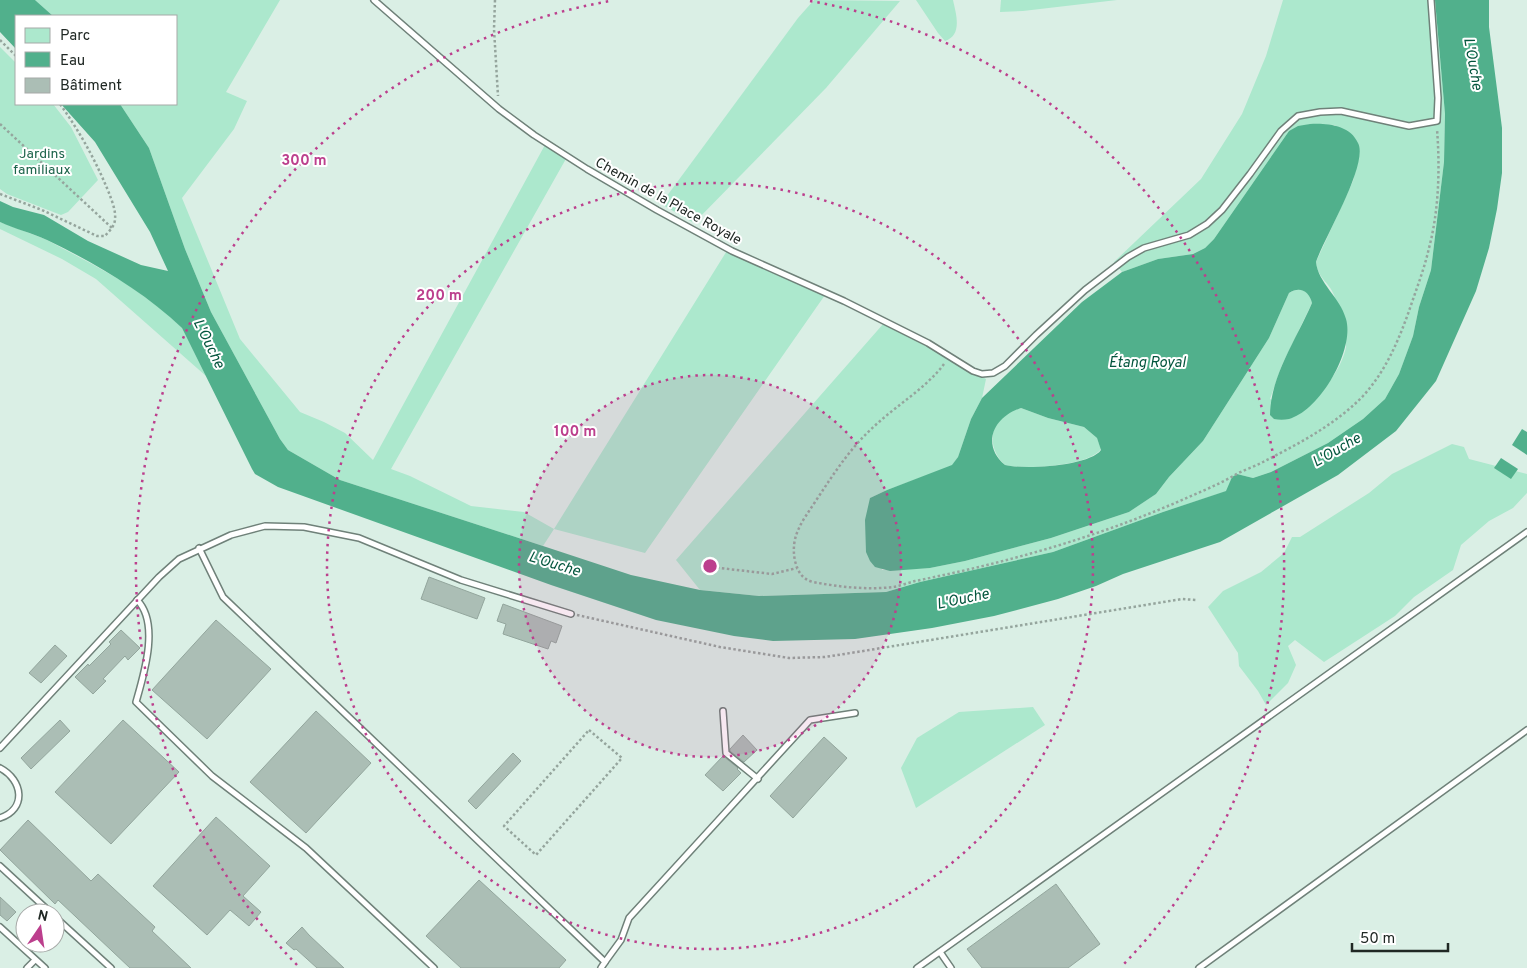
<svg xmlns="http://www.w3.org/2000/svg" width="1527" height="968" viewBox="0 0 1527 968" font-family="Overpass,sans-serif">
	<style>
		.green { fill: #ace8cd }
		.water { fill: #51b08c; fill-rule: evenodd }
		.building { fill: #abbeb5; stroke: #93a69d }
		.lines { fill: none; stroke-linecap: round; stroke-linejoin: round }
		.lane-casing { stroke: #6f8179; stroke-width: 8 }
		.path { stroke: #95a59d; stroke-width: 2.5; stroke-dasharray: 2.5 2.5; stroke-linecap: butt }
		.lane { stroke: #fff; stroke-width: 5 }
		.ring { fill: none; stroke: #bc3f8d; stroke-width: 2.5; stroke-dasharray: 2.5 5 }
		.labels { text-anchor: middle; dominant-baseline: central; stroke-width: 4; stroke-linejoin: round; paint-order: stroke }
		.park-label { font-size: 14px; fill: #1c644b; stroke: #fff }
		.street-label { font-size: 14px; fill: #202824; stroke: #fff }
		.water-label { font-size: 15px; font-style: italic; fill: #03553d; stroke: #fff }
		.centre { fill: #bc3f8d; stroke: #fff; stroke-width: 2.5 }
		.ring-label { font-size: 15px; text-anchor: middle; font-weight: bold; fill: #bc3f8d; stroke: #fff; stroke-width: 4; stroke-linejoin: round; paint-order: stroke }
	</style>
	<rect width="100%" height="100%" fill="#daefe5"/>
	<g class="green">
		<polygon points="35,0 280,0 226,92 247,101 234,129 182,198 240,339 300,412 324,422 345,433 373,460 546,143 567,157 391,469 410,476 471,506 524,512 554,529 728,249 825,295 645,553 554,529 543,546 340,480 288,450 280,439 211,312 185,249 149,148 120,104 176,104 176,16 53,16"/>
		<polygon points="814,0 900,1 826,88 694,223 661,204 798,18"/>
		<path d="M 916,0 L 953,0 C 956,14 963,35 945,41 L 938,33 Z"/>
		<polygon points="1001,0 1117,0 1023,11 1000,12"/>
		<path d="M 1283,0 L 1435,0 L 1445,114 L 1444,162 L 1431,270 L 1419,307 L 1413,336 L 1399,374 L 1385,399 L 1363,419 L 1328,443 L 1271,472 L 1253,478 L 1237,474 L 1232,477 L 1227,491 L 1163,512 L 1053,552 L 920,582 L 886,592 L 759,596 L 700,590 L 676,560 L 884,323 L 986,379 L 982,398 L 971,419 L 958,457 L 952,466 L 887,490 L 870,498 L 882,570 L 930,568 L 965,561 L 1051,538 L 1129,512 L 1156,494 L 1169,477 L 1203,441 L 1269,338 L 1289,293 C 1301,286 1309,291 1312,303 L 1282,365 L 1270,399 L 1301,413 C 1318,398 1342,370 1346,347 C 1347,341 1337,302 1334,295 C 1329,282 1318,279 1316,262 L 1353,181 L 1358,161 L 1335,125 L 1310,124 L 1289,131 L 1214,239 L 1205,248 L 1193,254 L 1158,259 L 1122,272 L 1114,262 L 1201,179 L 1242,114 L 1266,56 Z"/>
		<polygon points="0,47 16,63 16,104 53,104 71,127 98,180 68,212 61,215 7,194 0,189"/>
		<polygon points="0,222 45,239 92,264 127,284 165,312 182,328 206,376 96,279 62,259 0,229"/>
		<path d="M 1021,408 L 1048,418 L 1084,427 L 1097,438 L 1101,449 C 1090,466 1024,470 1005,465 C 991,453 987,430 1003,416 C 1008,412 1014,410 1021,408 Z"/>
		<polygon points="1452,444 1464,447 1469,459 1527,474 1527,493 1513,508 1489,521 1461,545 1453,570 1414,597 1395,616 1324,662 1295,640 1288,646 1296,665 1288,683 1266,705 1258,691 1239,666 1238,653 1208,607 1223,591 1261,572 1284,553 1292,537 1300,537 1369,493 1392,474"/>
		<polygon points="1033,707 1045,725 916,808 901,768 917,738 959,712"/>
	</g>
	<g class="water">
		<polygon points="0,0 35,0 53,16 16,16 16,49 0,32"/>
		<path d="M 1435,0 L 1489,0 L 1489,27 L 1502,128 L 1502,173 L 1497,209 L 1489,248 L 1476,291 L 1436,381 L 1396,431 L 1338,475 L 1220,542 L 1123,574 L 1096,586 L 1058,599 L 994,616 L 932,628 L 855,639 L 773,641 L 734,636 L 656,620 L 551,585 L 278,487 L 255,474 L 252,469 L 182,328 C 143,291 95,263 47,240 C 32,233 15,229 0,222 L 0,201 L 13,207 L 44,215 L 88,241 L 141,265 L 168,271 L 150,232 L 95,142 L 61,104 L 120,104 L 149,148 L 185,249 L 211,312 L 280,439 L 288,450 L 340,480 L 543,546 L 631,575 L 700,590 L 759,596 L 886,592 L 920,582 L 1053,552 L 1163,512 L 1226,491 L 1232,477 L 1237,474 L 1253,478 L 1271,472 L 1328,443 L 1363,419 L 1385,399 L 1399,374 L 1413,336 L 1419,307 L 1431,270 L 1444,162 L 1445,114 Z"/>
		<path d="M 1310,124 C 1327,123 1350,125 1358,143 C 1369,164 1324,238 1316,262 C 1318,283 1340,297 1346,319 C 1355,349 1320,411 1289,419 C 1284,420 1279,420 1274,419 L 1270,415 C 1271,375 1296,340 1312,303 C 1309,291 1300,286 1289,293 L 1269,338 L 1203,441 L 1169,477 L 1156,494 L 1129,512 L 1051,538 L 965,561 L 930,568 L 890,571 L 875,567 L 870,561 L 866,552 L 865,520 L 870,498 L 887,490 L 952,465 L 958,457 L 971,419 L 982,398 L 1082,302 L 1122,272 L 1158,259 L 1193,254 L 1205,248 L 1214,239 L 1289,131 L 1298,126 ZM 1021,408 L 1048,418 L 1084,427 L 1097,438 L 1101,450 C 1090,466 1024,470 1005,465 C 981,445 993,417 1021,408 Z"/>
		<polygon points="1522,429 1527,432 1527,455 1512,445"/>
		<polygon points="1501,458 1518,469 1511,479 1494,468"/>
	</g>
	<g class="building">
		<polygon points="429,577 485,598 477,619 421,599"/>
		<polygon points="503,604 562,626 556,643 551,641 548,649 503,634 506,624 497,621"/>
		<polygon points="216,620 271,669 207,739 152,690"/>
		<polygon points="121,630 140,648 128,660 125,656 103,679 106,681 93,694 75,677 88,664 89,666 111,644 109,642"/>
		<polygon points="55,645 67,656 41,683 29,673"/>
		<polygon points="316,711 371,763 306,833 250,782"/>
		<polygon points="60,720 70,731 31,769 21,758"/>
		<polygon points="123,720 179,772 111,844 55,792"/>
		<polygon points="743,735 757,750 744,762 730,751 730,749"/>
		<polygon points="824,737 847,758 793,818 770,796"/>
		<polygon points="513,753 521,761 476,809 468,801"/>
		<polygon points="723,756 738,768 737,769 741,773 723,791 705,775"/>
		<polygon points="216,817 270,866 243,896 261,912 249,926 230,910 207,935 153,886"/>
		<polygon points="28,820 91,881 98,874 155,927 152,931 191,968 130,968 58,900 55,904 0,850"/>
		<polygon points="479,880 566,960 559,968 461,968 426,936"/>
		<polygon points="1056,884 1100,944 1068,968 982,968 967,949"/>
		<polygon points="0,897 16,912 7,921 0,915"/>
		<polygon points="302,927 309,935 344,968 317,968 296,949 294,950 286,943"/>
	</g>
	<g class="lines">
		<defs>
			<g id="lane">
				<polyline points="374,0 499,109 534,135 587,169 657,210 732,251 844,301 928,343 973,371 982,374 993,373 1005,366 1036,335 1085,290 1128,257 1144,248 1189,235 1207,224 1222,210 1250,174 1281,131 1298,116 1320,112 1341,111 1409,126 1437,121 1438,98 1431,0"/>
				<polyline points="199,548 223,597 605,962 601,968"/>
				<path d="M 137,600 C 160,623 144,674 136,702 L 212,776 L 306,848 L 434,968"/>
				<polyline points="723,711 726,753 758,779"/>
				<polyline points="0,748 159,577 179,559 231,535 265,526 304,527 359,538 461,580 571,614"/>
				<path d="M 0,768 C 23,780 27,809 0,818"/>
				<polyline points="0,866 51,913"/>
				<polyline points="55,917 111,968"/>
				<polyline points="0,927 45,968"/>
				<polyline points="940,952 951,968"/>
				<polyline points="605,962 621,940 629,918 810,720 855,713"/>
				<polyline points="27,968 35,960"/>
				<polyline points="917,968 1527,532"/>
				<polyline points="1199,968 1527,730"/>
			</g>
		</defs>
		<use href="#lane" class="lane-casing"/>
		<g class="path">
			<polyline points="495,0 494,29 498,96"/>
			<polyline points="0,40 16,56"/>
			<polyline points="0,124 112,228"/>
			<path d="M 0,194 L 42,210 L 97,236 L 105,236 C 109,231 115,226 115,219 C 116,211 112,201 109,193 C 96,161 80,132 60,104"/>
			<path d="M 944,364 C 927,387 900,403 879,422 C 851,446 835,472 815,502 C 802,522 790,536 795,561 C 798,572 802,579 813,582 C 839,587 867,590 893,587 C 900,586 908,583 915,581 C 1005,563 1091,539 1175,503 C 1195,494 1216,486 1235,475 C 1243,470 1254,467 1263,462 C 1298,444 1335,425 1363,396 C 1385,372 1398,342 1409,311 C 1416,290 1424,270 1429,248 C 1439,210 1440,168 1437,129"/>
			<polyline points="702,566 772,574 797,568"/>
			<polyline points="577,615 720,647 789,658 825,657 857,652 1182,599 1197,600"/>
			<polygon points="589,730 622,758 536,855 504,826"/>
		</g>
		<use href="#lane" class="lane"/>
	</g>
	<circle cx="710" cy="566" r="191" fill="#bc3f8d" fill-opacity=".12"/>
	<g class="ring">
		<circle cx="710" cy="566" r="191"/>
		<circle cx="710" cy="566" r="383"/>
		<path d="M297 965A574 574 0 0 1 610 1M810 1A574 574 0 0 1 1123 965"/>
	</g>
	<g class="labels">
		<g class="park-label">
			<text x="42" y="154">Jardins<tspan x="42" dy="16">familiaux</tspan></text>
		</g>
		<g class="street-label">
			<text transform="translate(668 202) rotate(29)">Chemin de la Place Royale</text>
		</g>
		<g class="water-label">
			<text transform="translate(1472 64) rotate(80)">L'Ouche</text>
			<text transform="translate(208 344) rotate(64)">L'Ouche</text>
			<text x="1147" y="363">Étang Royal</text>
			<text transform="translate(1337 451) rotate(-30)">L'Ouche</text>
			<text transform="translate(554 565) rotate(17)">L'Ouche</text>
			<text transform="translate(963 600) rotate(-12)">L'Ouche</text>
		</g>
	</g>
	<circle cx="710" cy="566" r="8" class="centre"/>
	<g class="ring-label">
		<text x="304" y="165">300 m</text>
		<text x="439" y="300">200 m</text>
		<text x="575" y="436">100 m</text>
	</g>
	<rect x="15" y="15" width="162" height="90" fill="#ffffff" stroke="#a6a9a7"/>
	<rect x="25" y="28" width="25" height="15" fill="#ace8cd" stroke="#a6a9a7"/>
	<text x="60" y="40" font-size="15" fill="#202824">Parc</text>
	<rect x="25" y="52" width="25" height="15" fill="#51b08c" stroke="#a6a9a7"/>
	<text x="60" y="65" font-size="15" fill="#202824">Eau</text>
	<rect x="25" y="78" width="25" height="15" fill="#abbeb5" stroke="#a6a9a7"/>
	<text x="60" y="90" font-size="15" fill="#202824">Bâtiment</text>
	<g transform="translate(40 928) rotate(13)"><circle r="24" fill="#ffffff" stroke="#a6a9a7"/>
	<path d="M0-4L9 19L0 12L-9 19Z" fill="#bc3f8d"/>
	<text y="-8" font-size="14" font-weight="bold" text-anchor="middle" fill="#202824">N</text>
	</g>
	<path d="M1352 943v8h96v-8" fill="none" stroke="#202824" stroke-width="2.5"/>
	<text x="1360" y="943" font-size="15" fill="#202824" stroke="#ffffff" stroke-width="4" paint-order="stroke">50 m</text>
</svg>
